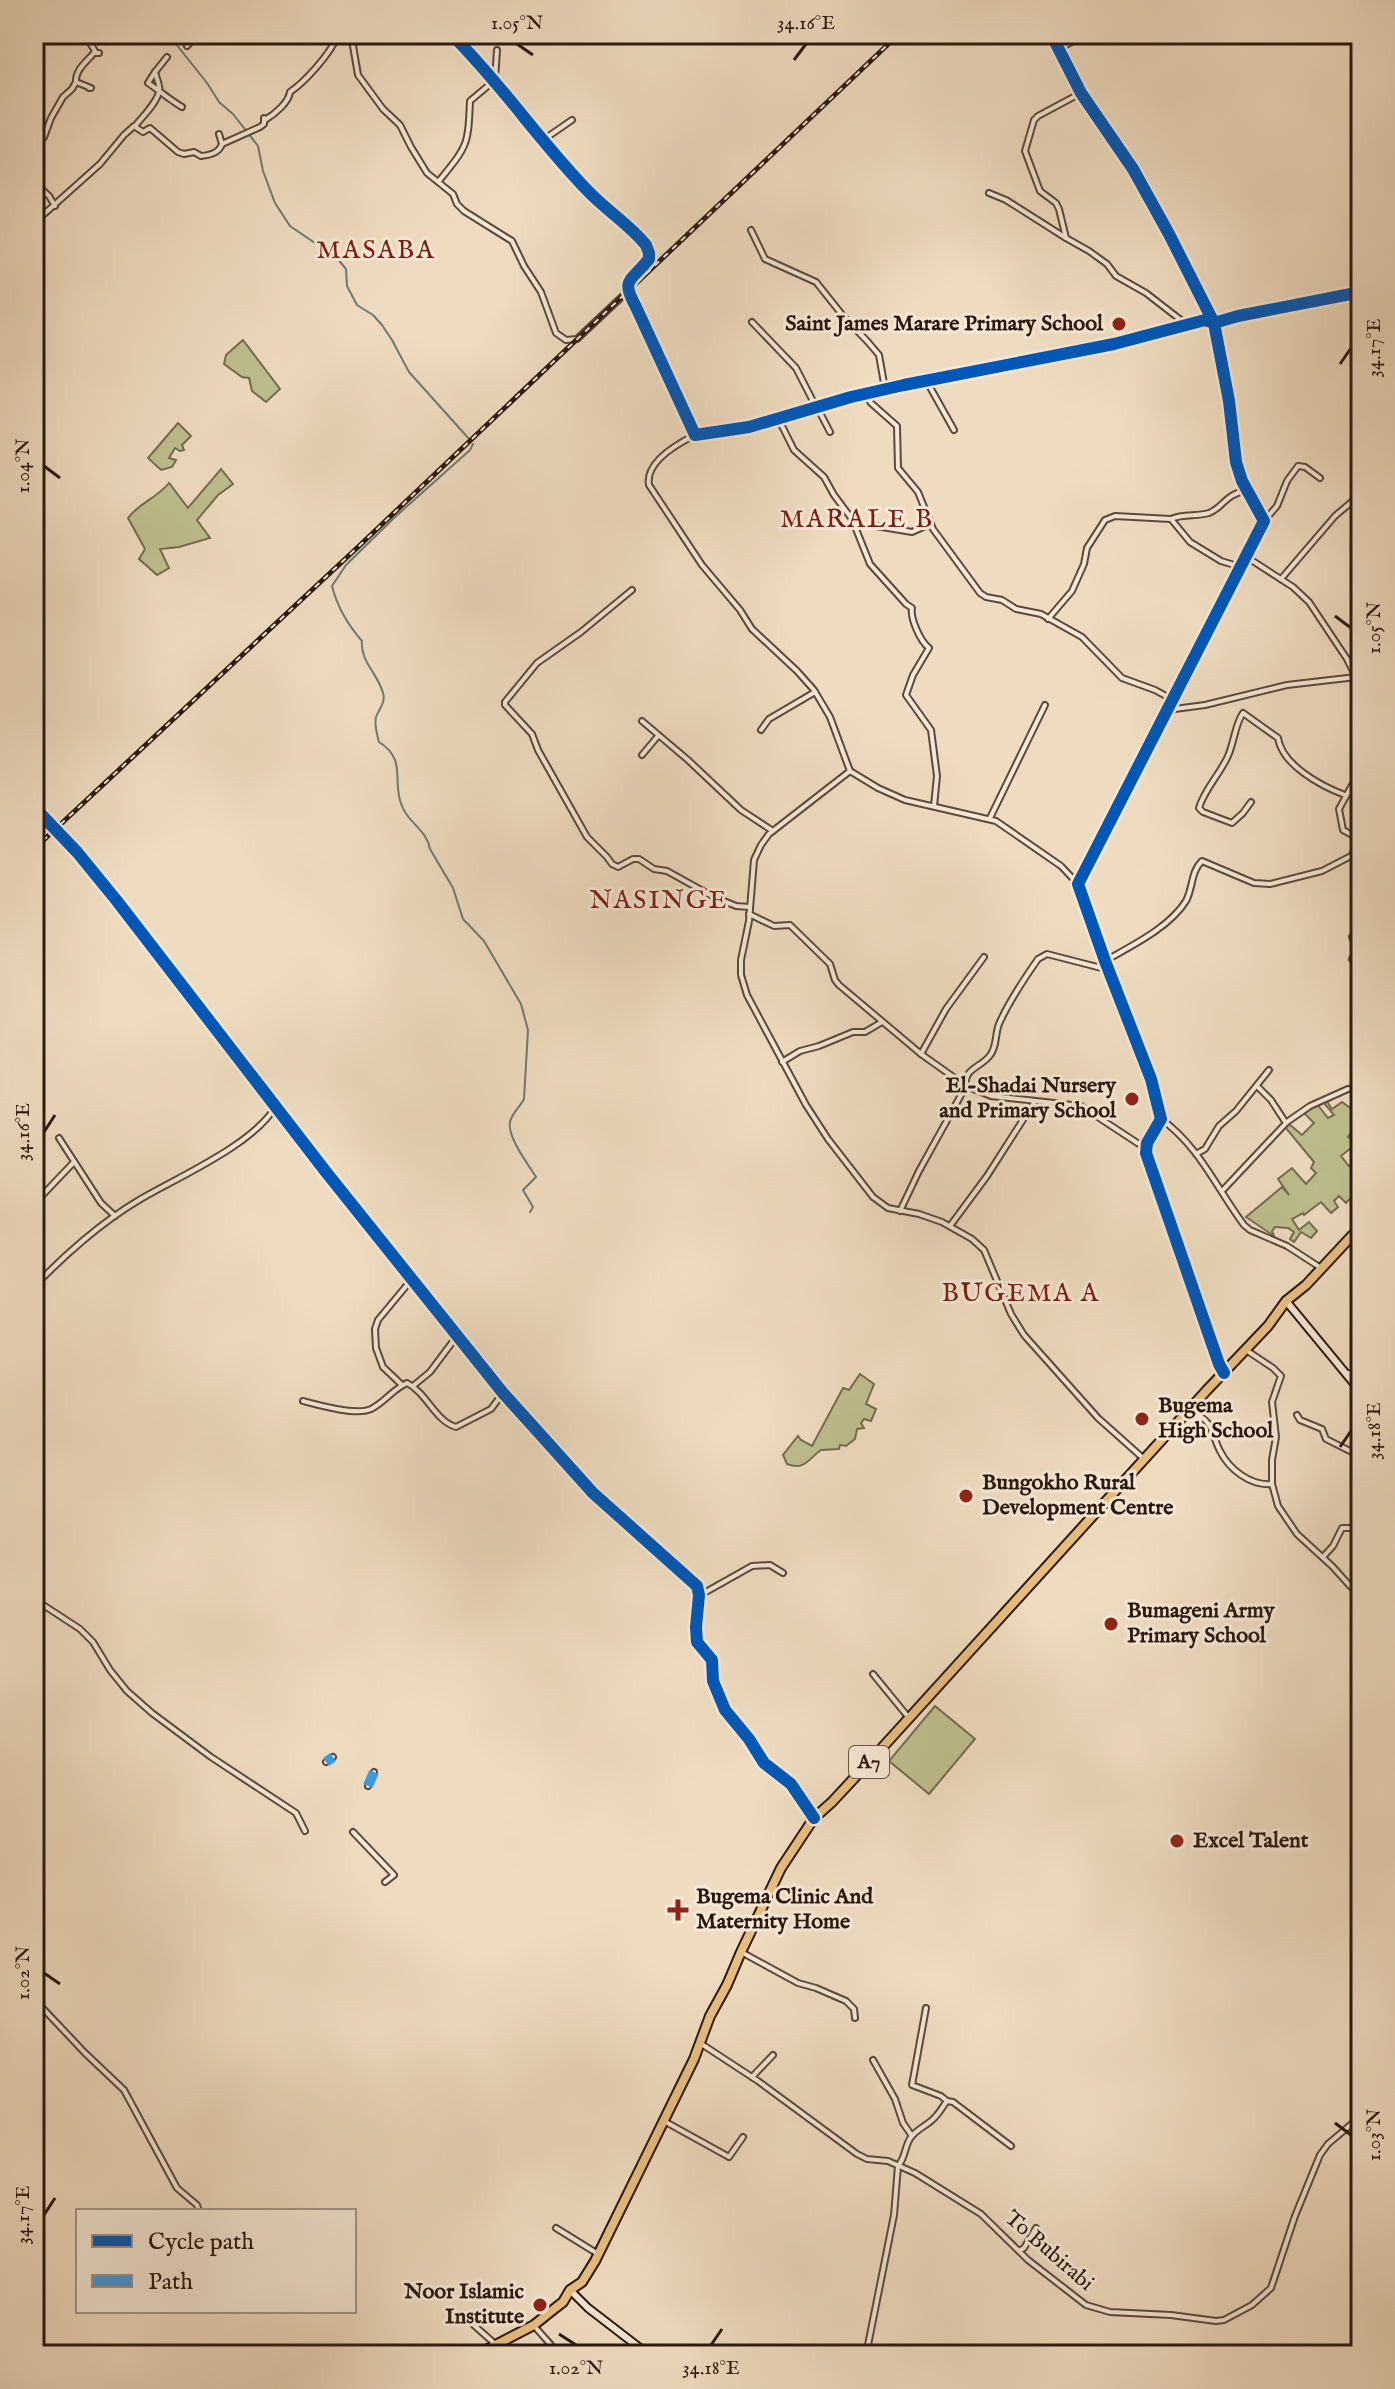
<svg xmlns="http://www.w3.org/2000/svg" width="1395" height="2389" viewBox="0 0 1395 2389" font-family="'IM FELL English',serif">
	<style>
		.green { fill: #bfbf8e; stroke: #746c50; stroke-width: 2 }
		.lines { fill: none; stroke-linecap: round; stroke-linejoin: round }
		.stream { stroke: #6d7a73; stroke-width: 2 }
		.street-casing { stroke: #5b493d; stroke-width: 8 }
		.secondary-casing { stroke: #2a1811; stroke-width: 10 }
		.primary-casing { stroke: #2a1811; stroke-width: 12 }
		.street { stroke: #f5e8d6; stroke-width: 4 }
		.secondary { stroke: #f5e8d6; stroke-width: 6 }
		.primary { stroke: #e8be80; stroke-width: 8 }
		.rail-casing { stroke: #2a1811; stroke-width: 5 }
		.rail { stroke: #f5e8d6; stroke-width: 2; stroke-dasharray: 6; stroke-linecap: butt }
		.quiet { stroke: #3d9ade; stroke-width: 10; stroke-dasharray: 20 10; stroke-linecap: butt }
		.cycleway-casing { stroke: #f5e8d6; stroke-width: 17 }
		.cycleway { stroke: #0057b8; stroke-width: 12 }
		.ticks { fill: none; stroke: #2a1811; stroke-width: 3 }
		.poi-dot { fill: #8f2418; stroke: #f5e8d6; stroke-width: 3 }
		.labels { text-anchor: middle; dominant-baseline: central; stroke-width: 6; stroke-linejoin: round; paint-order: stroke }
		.shield { fill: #f5e8d6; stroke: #67564c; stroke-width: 2 }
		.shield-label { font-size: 20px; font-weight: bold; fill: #2a1811 }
		.poi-label { font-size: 22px; font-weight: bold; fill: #2a1811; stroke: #f5e8d6; text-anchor: start }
		.street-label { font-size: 22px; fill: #2a1811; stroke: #f5e8d6 }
		.quarter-label { font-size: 26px; letter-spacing: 2px; fill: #7a1f14; stroke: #f5e8d6 }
		.neatline { fill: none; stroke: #2a1811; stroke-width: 3 }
		.ticks-label { font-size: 20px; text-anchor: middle; fill: #2a1811 }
	</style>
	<rect width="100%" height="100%" fill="#efdcc0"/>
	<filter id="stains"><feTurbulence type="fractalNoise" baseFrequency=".0025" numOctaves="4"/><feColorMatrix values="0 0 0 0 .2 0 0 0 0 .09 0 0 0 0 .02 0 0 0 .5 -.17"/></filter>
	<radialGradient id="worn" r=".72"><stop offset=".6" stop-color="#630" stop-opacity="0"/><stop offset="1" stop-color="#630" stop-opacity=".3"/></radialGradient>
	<g class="green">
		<polygon points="243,340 280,389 266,402 252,391 249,378 242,377 224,364 226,355"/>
		<polygon points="178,423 191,436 182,445 184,450 180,451 175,448 169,458 176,460 172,467 161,470 148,458"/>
		<path d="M 221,469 L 233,484 L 218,495 L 197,520 L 210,538 L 179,547 L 160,549 L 169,568 L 157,575 L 139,559 L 145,549 L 128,518 C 139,503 157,498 169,483 L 188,508 Z"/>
		<polygon points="1326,1100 1332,1109 1342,1102 1361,1116 1361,1127 1356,1125 1348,1137 1356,1142 1361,1135 1361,1156 1351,1148 1341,1156 1349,1166 1358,1158 1361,1159 1361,1178 1358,1185 1361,1188 1361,1196 1356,1192 1346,1203 1339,1196 1334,1201 1338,1207 1331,1213 1321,1202 1304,1215 1303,1213 1292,1219 1299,1230 1309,1222 1317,1231 1311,1238 1301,1232 1294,1242 1290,1239 1294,1232 1288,1228 1275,1227 1272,1231 1274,1236 1246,1217 1282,1187 1289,1195 1278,1179 1292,1168 1306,1184 1316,1173 1311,1168 1314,1162 1285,1127 1289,1124 1302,1135 1314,1123 1304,1113 1317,1104 1328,1118 1334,1115 1323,1102"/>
		<path d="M 860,1374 L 874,1384 L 866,1404 L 876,1409 L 871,1421 L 864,1419 L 861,1423 L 864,1428 L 857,1429 L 855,1439 L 846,1446 L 840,1445 L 839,1449 L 821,1450 C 808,1459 805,1471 787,1464 L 783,1455 L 798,1436 L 801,1440 L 812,1446 L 843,1388 L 849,1390 Z"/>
		<polygon points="935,1706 975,1739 929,1794 889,1761"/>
	</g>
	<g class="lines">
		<g class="stream">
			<polyline points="168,34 207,83 219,102 233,114 258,146 263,171 275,203 290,226 337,258 346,269 347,286 357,305 373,315 382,325 392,340 409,372 470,440"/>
			<path d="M 473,444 L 470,450 L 395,517 L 346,565 L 332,586 C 337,606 348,625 362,641 C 360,661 378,674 383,693 C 386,702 379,709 376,717 C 374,725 377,734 379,742 C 408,760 391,782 402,806 C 408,823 427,830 430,849 L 453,888 L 463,919 L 484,941 L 521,1004 L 528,1030 L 524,1099 C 520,1107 512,1113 510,1122 C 507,1137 528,1164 536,1177 L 523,1190 L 533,1207 L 530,1212"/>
		</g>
		<defs>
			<g id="street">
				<polyline points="213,34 217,34"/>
				<polyline points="351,34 358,75 383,109 400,125 411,147 427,173 453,194 457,204 464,211 512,241 524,266 541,292 556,333 566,340 577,339 627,292"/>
				<path d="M 451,34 C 501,83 539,141 588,191 C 606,210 630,225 646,245 L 649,253 L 649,259 C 631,282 620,278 636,307 L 695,435 L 749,427 L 851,397 L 904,385 L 1114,344 L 1205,320 L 1214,323 L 1238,316 L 1361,292"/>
				<polyline points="1051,34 1081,93 1133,169 1169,234 1214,323 1229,401 1236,462 1242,481 1264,521 1078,884 1105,961 1151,1079 1161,1119 1147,1143 1146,1153 1219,1364 1224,1373"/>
				<polyline points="106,41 109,34"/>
				<polyline points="187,46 198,34"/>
				<polyline points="1059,49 1085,34"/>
				<polyline points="94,53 95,51 90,43 97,34"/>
				<polyline points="155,72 167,57"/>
				<path d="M 76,82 C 75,70 87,61 94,53 L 99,53"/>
				<polyline points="1081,93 1038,116 1034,120 1025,151 1040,191 1056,203 1059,209 1066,238 1089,251 1107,264 1116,276 1146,293 1186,324"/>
				<path d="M 135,126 C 143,116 156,104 159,92 C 161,86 156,78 155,72 L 148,83 C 160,91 170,100 182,107"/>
				<path d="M 219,134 L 222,144 L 260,127 L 264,124 L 264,118 L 265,120 C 275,114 289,102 290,92 C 305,82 330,54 337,37 L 347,34"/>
				<polyline points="543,140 572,120"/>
				<polyline points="1358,141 1354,146 1361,155"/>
				<polyline points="34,150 44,137 51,118 63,97 72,89 76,82 91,88 89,88"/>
				<path d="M 439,181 C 468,145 468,146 470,101 L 495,80 L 497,50"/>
				<polyline points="34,182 49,196 55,206"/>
				<polyline points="989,193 1006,200 1066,238"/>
				<path d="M 34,223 L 100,164 L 124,135 L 134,126 L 143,132 L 150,128 L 178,152 L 184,154 L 194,152 L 201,156 C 210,155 219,153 222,144"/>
				<polyline points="751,230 765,259 816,282 844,317 868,342 879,355 885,389"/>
				<polyline points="752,322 796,368 816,407"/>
				<polyline points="926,380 954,430"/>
				<polyline points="865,394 871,403 897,426 898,468 918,492 933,529 980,593 986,597 1002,600 1016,609 1041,614 1082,637 1122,678 1155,690 1166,696 1170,703"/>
				<polyline points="817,407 830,432"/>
				<path d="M 778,418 L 794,450 L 824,477 L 834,495 L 852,519 L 870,564 L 906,604 L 912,608 C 910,618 920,641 929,648 L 913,675 L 906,695 L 931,730 L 937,776 L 934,806"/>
				<path d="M 695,435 C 677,444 645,462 649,485 L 702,565 L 740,610 L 752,629 L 797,671 L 814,690 L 830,717 L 850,771"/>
				<path d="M 1171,519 C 1184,513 1196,517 1209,513 C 1224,507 1224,495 1247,490"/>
				<polyline points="1264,521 1277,506 1287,481 1298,466 1305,467 1320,478"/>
				<polyline points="876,526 912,532 930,524"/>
				<polyline points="1245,556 1293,587 1309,602 1347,659 1361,687"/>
				<polyline points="1281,579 1335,516 1361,494"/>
				<polyline points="632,590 581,632 537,663 505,702 505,705 532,734 538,750 587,837 607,857 612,864 618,867 633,859 639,859 654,869 667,871 712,896 736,906 750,907"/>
				<polyline points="1048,619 1072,591 1084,564 1087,548 1105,520 1115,516 1171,519 1190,542 1221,561 1241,567"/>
				<polyline points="1167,710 1205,705 1287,685 1356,677"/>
				<polyline points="642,721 688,760 741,810 773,831"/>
				<polyline points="761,730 769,719 815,692"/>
				<polyline points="1361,754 1356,778 1339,809 1343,830 1361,840"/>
				<polyline points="642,755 658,736"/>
				<path d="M 1251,802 L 1243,813 L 1232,823 L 1203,812 L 1199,808 C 1204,790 1220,774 1228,756 C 1234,743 1235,724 1243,713 L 1278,738 C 1282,765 1321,786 1345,795"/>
				<polyline points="34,807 77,852 117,901 326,1172 503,1393 593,1493 697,1586 699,1595 696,1627 697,1642 712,1660 713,1681 725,1710 749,1739 764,1763 791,1784 814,1818"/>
				<polyline points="990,818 1045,705"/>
				<polyline points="1078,884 1061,866 996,821 905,800 878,788 850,771 769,834 761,845 754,860 749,921 741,960 741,975 747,995 806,1105 828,1139 873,1197 888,1208 919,1214 942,1222 972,1239 984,1250 1011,1314 1024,1335 1098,1418 1144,1459"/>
				<polyline points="749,914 774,926 790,925 830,964 835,980 839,985 921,1054 966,1086 991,1096 1081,1106 1145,1148"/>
				<polyline points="1352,937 1357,949 1352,959 1361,964"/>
				<path d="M 1105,961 C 1131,946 1169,928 1186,901 C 1193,888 1191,871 1202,861 L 1254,883 L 1270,884 L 1322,871 L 1351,856 L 1361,841"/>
				<polyline points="921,1054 946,1009 984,957"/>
				<polyline points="782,1062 800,1051 819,1046 853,1032 865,1032 882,1022"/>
				<polyline points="1257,1086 1271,1100 1286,1123"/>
				<path d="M 1161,1119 C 1199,1146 1217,1189 1244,1225 L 1250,1230 L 1287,1246 L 1321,1268"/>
				<polyline points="59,1138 101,1203 115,1216"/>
				<polyline points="1196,1154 1205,1149 1219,1126 1236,1111 1269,1070"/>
				<polyline points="1223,1190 1287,1122 1310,1106 1348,1089"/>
				<polyline points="34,1204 74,1162"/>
				<path d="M 900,1211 L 919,1171 L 966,1086 C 963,1068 983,1067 991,1054 C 997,1045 995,1034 999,1024 C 1009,1001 1024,979 1038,959 L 1047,954 L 1109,970"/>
				<polyline points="950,1226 987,1176 1035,1101"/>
				<path d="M 34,1287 C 63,1256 102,1222 139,1200 C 178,1177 253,1145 276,1106"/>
				<polyline points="1246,1350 1273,1368 1281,1376 1272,1402 1276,1437 1272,1460 1272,1484 1278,1506 1297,1534 1332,1566 1361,1598"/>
				<polyline points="1346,1373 1351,1373 1361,1366"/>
				<polyline points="402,1385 383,1367 376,1348 375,1329 378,1320 412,1279"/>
				<polyline points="413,1386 430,1372 457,1336"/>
				<path d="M 303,1401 C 318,1405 357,1416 371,1409 C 384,1403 393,1389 407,1383 C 427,1393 435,1421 456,1427 L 491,1409 L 503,1393"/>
				<path d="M 1190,1412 C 1214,1420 1210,1431 1220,1451 C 1229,1469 1250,1486 1272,1484"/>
				<polyline points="1297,1415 1300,1420 1322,1429 1326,1439 1352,1452 1361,1460"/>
				<polyline points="1323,1557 1333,1546 1342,1528 1354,1528 1361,1521"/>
				<polyline points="699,1590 704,1593 752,1566 770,1565 783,1573"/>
				<polyline points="34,1599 80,1629 93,1642 110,1670 127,1691 152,1713 211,1757 296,1813 305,1831"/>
				<polyline points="873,1674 909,1718"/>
				<polyline points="326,1762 333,1757"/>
				<polyline points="368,1786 374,1772"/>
				<polyline points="353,1832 394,1875 385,1882"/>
				<polyline points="743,1953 798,1983 816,1988 846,2001 854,2009 855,2018"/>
				<polyline points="34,1999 85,2053 124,2090 177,2188 197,2205 199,2211"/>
				<polyline points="926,2008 912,2085 941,2096 947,2101"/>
				<polyline points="700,2043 758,2081 857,2154 867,2159 888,2161 915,2173 981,2214 1028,2260 1086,2305 1110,2312 1171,2315 1216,2321 1224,2320 1252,2305 1271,2288 1295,2216 1320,2155 1328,2144 1361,2116"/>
				<polyline points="1361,2044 1355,2052 1356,2065 1361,2074"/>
				<polyline points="873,2060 895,2099 903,2123 912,2136"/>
				<polyline points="752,2077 773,2055"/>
				<polyline points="664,2121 729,2157 743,2137"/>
				<path d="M 898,2166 C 906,2157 904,2147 911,2137 C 918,2128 929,2125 936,2116 C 940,2112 943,2106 947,2101 L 953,2102 L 1011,2146"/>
				<polyline points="556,2228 598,2254"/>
				<polyline points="1019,2251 1024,2248 1036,2228"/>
				<polyline points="467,2319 494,2343"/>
				<polyline points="535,2327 560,2355"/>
				<polyline points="866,2355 894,2215 898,2166"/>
			</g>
			<g id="secondary">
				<polyline points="1286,1301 1361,1392"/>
				<polyline points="570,2290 588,2308 649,2355"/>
			</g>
			<polyline id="primary" points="476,2355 534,2325 554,2309 563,2302 570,2290 582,2282 595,2261 694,2059 710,2016 727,1985 741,1952 781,1868 814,1818 832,1802 871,1760 1207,1390 1268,1326 1286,1301 1306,1285 1361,1226"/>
		</defs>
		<use href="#street" class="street-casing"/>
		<use href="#secondary" class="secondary-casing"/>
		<use href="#primary" class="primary-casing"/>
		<use href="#street" class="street"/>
		<use href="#secondary" class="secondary"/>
		<use href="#primary" class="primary"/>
		<defs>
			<polyline id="rail" points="34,849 358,547 899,34"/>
		</defs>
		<use href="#rail" class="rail-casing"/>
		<use href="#rail" class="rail"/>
		<g class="quiet">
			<polyline points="326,1762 333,1757"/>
			<polyline points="368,1786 374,1772"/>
		</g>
		<defs>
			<g id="cycleway">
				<path d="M 451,34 C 501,83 539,141 588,191 C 606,210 630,225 646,245 L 649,253 L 649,259 C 631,282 620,278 636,307 L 695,435 L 749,427 L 851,397 L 904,385 L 1114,344 L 1205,320 L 1214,323 L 1238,316 L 1361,292"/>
				<polyline points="1051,34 1081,93 1133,169 1169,234 1214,323 1229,401 1236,462 1242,481 1264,521 1078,884 1105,961 1151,1079 1161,1119 1147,1143 1146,1153 1219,1364 1224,1373"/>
				<polyline points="34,807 77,852 117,901 326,1172 503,1393 593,1493 697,1586 699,1595 696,1627 697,1642 712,1660 713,1681 725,1710 749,1739 764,1763 791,1784 814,1818"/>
			</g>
		</defs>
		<use href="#cycleway" class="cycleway-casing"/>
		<use href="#cycleway" class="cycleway"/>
	</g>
	<path class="ticks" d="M 517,44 L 533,55M 794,60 L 806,44M 1340,364 L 1351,348M 44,466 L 60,478M 1335,616 L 1351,628M 44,1132 L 55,1115M 1340,1447 L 1351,1431M 44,1973 L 60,1984M 1335,2123 L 1351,2135M 44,2215 L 55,2198M 559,2334 L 576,2345M 711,2345 L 722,2329"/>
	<g class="poi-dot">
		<circle cx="1119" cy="324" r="8"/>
		<circle cx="1132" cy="1099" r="8"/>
		<circle cx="1142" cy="1419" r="8"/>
		<circle cx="966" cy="1496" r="8"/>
		<circle cx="1111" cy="1624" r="8"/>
		<circle cx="1177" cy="1841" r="8"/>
		<path d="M674 1898h8v8h8v8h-8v8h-8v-8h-8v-8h8z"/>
		<circle cx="540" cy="2305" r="8"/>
	</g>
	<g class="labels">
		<rect class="shield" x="849" y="1746" width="40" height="32" rx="6"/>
		<g class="shield-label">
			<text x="869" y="1762">A7</text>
		</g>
		<g class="poi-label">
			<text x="1103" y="324" text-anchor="end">Saint James Marare Primary School</text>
			<text x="1116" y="1086" text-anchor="end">El-Shadai Nursery<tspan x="1116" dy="25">and Primary School</tspan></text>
			<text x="1158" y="1406">Bugema<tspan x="1158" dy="25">High School</tspan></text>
			<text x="982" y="1483">Bungokho Rural<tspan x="982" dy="25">Development Centre</tspan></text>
			<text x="1127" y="1611">Bumageni Army<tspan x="1127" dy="25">Primary School</tspan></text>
			<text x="1193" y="1841">Excel Talent</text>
			<text x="696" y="1897">Bugema Clinic And<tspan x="696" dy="25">Maternity Home</tspan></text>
			<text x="524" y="2292" text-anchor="end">Noor Islamic<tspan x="524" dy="25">Institute</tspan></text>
		</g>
		<g class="street-label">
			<text transform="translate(1049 2251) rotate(41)">To Bubirabi</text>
		</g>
		<g class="quarter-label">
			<text x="376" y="250">MASABA</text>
			<text x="857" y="519">MARALE B</text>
			<text x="659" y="900">NASINGE</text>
			<text x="1021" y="1293">BUGEMA A</text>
		</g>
	</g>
	<rect width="1395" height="2389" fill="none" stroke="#efdcc0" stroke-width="88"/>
	<rect x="76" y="2209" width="280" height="104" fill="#f5e8d6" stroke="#a49587" stroke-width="2"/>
	<rect x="92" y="2235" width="40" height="12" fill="#0057b8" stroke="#a49587" stroke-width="2"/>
	<text x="148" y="2249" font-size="24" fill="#2a1811">Cycle path</text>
	<rect x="92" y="2275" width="40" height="12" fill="#3d9ade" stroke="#a49587" stroke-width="2"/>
	<text x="148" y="2289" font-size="24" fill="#2a1811">Path</text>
	<rect x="44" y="44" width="1307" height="2301" class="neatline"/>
	<g class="ticks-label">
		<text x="517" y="29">1.05°N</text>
		<text x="806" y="29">34.16°E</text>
		<text transform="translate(1373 348) rotate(-90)" y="7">34.17°E</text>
		<text transform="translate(22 466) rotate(-90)" y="7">1.04°N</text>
		<text transform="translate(1373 628) rotate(-90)" y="7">1.05°N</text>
		<text transform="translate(22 1132) rotate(-90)" y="7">34.16°E</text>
		<text transform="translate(1373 1431) rotate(-90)" y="7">34.18°E</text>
		<text transform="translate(22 1973) rotate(-90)" y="7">1.02°N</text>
		<text transform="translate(1373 2135) rotate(-90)" y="7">1.03°N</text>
		<text transform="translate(22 2215) rotate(-90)" y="7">34.17°E</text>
		<text x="576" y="2374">1.02°N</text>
		<text x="711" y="2374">34.18°E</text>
	</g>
	<rect width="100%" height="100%" filter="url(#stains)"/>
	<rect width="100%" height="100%" fill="url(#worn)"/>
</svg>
